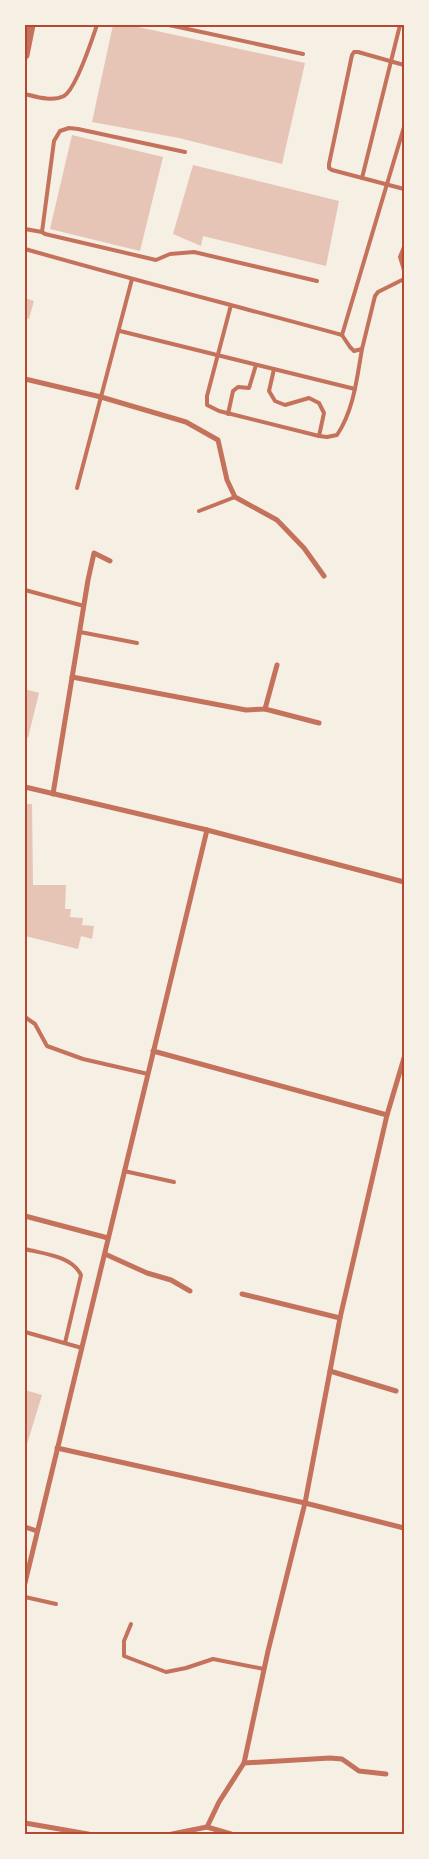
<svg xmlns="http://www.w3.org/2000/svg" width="429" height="1859" viewBox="0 0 429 1859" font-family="'Times New Roman',serif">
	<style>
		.building { fill: #e6c5b7 }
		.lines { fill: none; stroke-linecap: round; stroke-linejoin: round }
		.service { stroke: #c5725c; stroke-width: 4 }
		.minor { stroke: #c5725c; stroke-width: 5 }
		.tertiary { stroke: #c5725c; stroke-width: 9 }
		.neatline { fill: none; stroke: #b5482f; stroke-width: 2 }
	</style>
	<rect width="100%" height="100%" fill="#f6efe4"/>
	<g class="building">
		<polygon points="113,25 129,25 305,63 282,164 179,138 92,122"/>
		<polygon points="72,135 163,157 140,251 50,229"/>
		<polygon points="193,165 339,201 326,266 203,236 201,246 173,234"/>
		<polygon points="25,298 34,301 29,319 25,318"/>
		<polygon points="25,689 39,693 28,738 25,737"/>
		<polygon points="25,804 32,804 33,885 66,885 65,909 71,909 70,917 83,918 82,925 94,926 92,939 81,936 78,949 25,936"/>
		<polygon points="25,1390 42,1395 27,1444 25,1444"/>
	</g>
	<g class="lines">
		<g class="service">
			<polyline points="169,25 303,54"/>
			<polyline points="404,65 358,52 354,52 352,55 329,164 329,168 332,170 404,189"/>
			<path d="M 25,94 C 37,97 52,102 64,96 C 76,89 92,40 97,25"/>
			<polyline points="185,152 78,129 69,128 60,131 54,141 42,232 45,234 156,260 170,254 194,252 317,281"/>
			<polyline points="362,178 400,25"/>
			<polyline points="25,229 42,232"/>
			<polyline points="404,247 400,257 404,270"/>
			<path d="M 25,249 C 130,279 236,306 342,335 L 350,347 L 354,351 L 362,349 C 357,377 354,410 337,435 L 327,437 L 319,436 L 219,411 L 207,405 L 207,396 L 231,305"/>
			<polyline points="120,331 355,389"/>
			<polyline points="342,335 404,127"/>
			<polyline points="362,349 375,296 378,292 404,279"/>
			<polyline points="274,369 269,391 275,401 285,405 309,398 319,403 324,413 319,436"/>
			<polyline points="228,414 233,391 238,387 249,388 256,365"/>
			<polyline points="77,488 132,279"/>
			<polyline points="199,511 235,497"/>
			<polyline points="25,590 84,606"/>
			<polyline points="80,632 137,643"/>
			<polyline points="25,1017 35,1024 47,1046 83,1059 148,1074"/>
			<polyline points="124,1171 174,1182"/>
			<path d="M 25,1249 C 44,1254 72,1256 81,1275 L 65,1343"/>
			<polyline points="25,1332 82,1348"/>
			<polyline points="25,1597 56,1604"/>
			<polyline points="131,1624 124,1641 124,1656 166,1672 186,1668 213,1659 264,1669"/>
		</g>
		<g class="minor">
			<polyline points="25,379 101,397 186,422 218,440 227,480 235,497 277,520 304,548 324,576"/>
			<polyline points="72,677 246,710 265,709 277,665"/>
			<polyline points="265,709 319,723"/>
			<polyline points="25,787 207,830 404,882"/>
			<polyline points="53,794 88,580 94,553 110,561"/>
			<polyline points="153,1051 387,1115"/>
			<polyline points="25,1216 108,1238"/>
			<polyline points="105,1254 147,1273 171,1280 190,1291"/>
			<polyline points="242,1294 340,1318"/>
			<polyline points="330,1371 396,1391"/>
			<polyline points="57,1448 305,1503 404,1528"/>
			<polyline points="25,1527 37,1531"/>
			<polyline points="25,1583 207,830"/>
			<polyline points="244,1763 330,1758 342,1759 359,1771 386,1774"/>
			<polyline points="25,1823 88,1834"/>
			<polyline points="207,1827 231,1834"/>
			<polyline points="172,1834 207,1827 219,1802 244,1763 268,1651 305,1503 340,1318 387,1115 404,1058"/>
		</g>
		<polyline class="tertiary" points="25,55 31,25"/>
	</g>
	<rect width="429" height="1859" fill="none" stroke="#f6efe4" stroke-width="52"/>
	<rect x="26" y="26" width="377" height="1807" class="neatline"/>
</svg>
